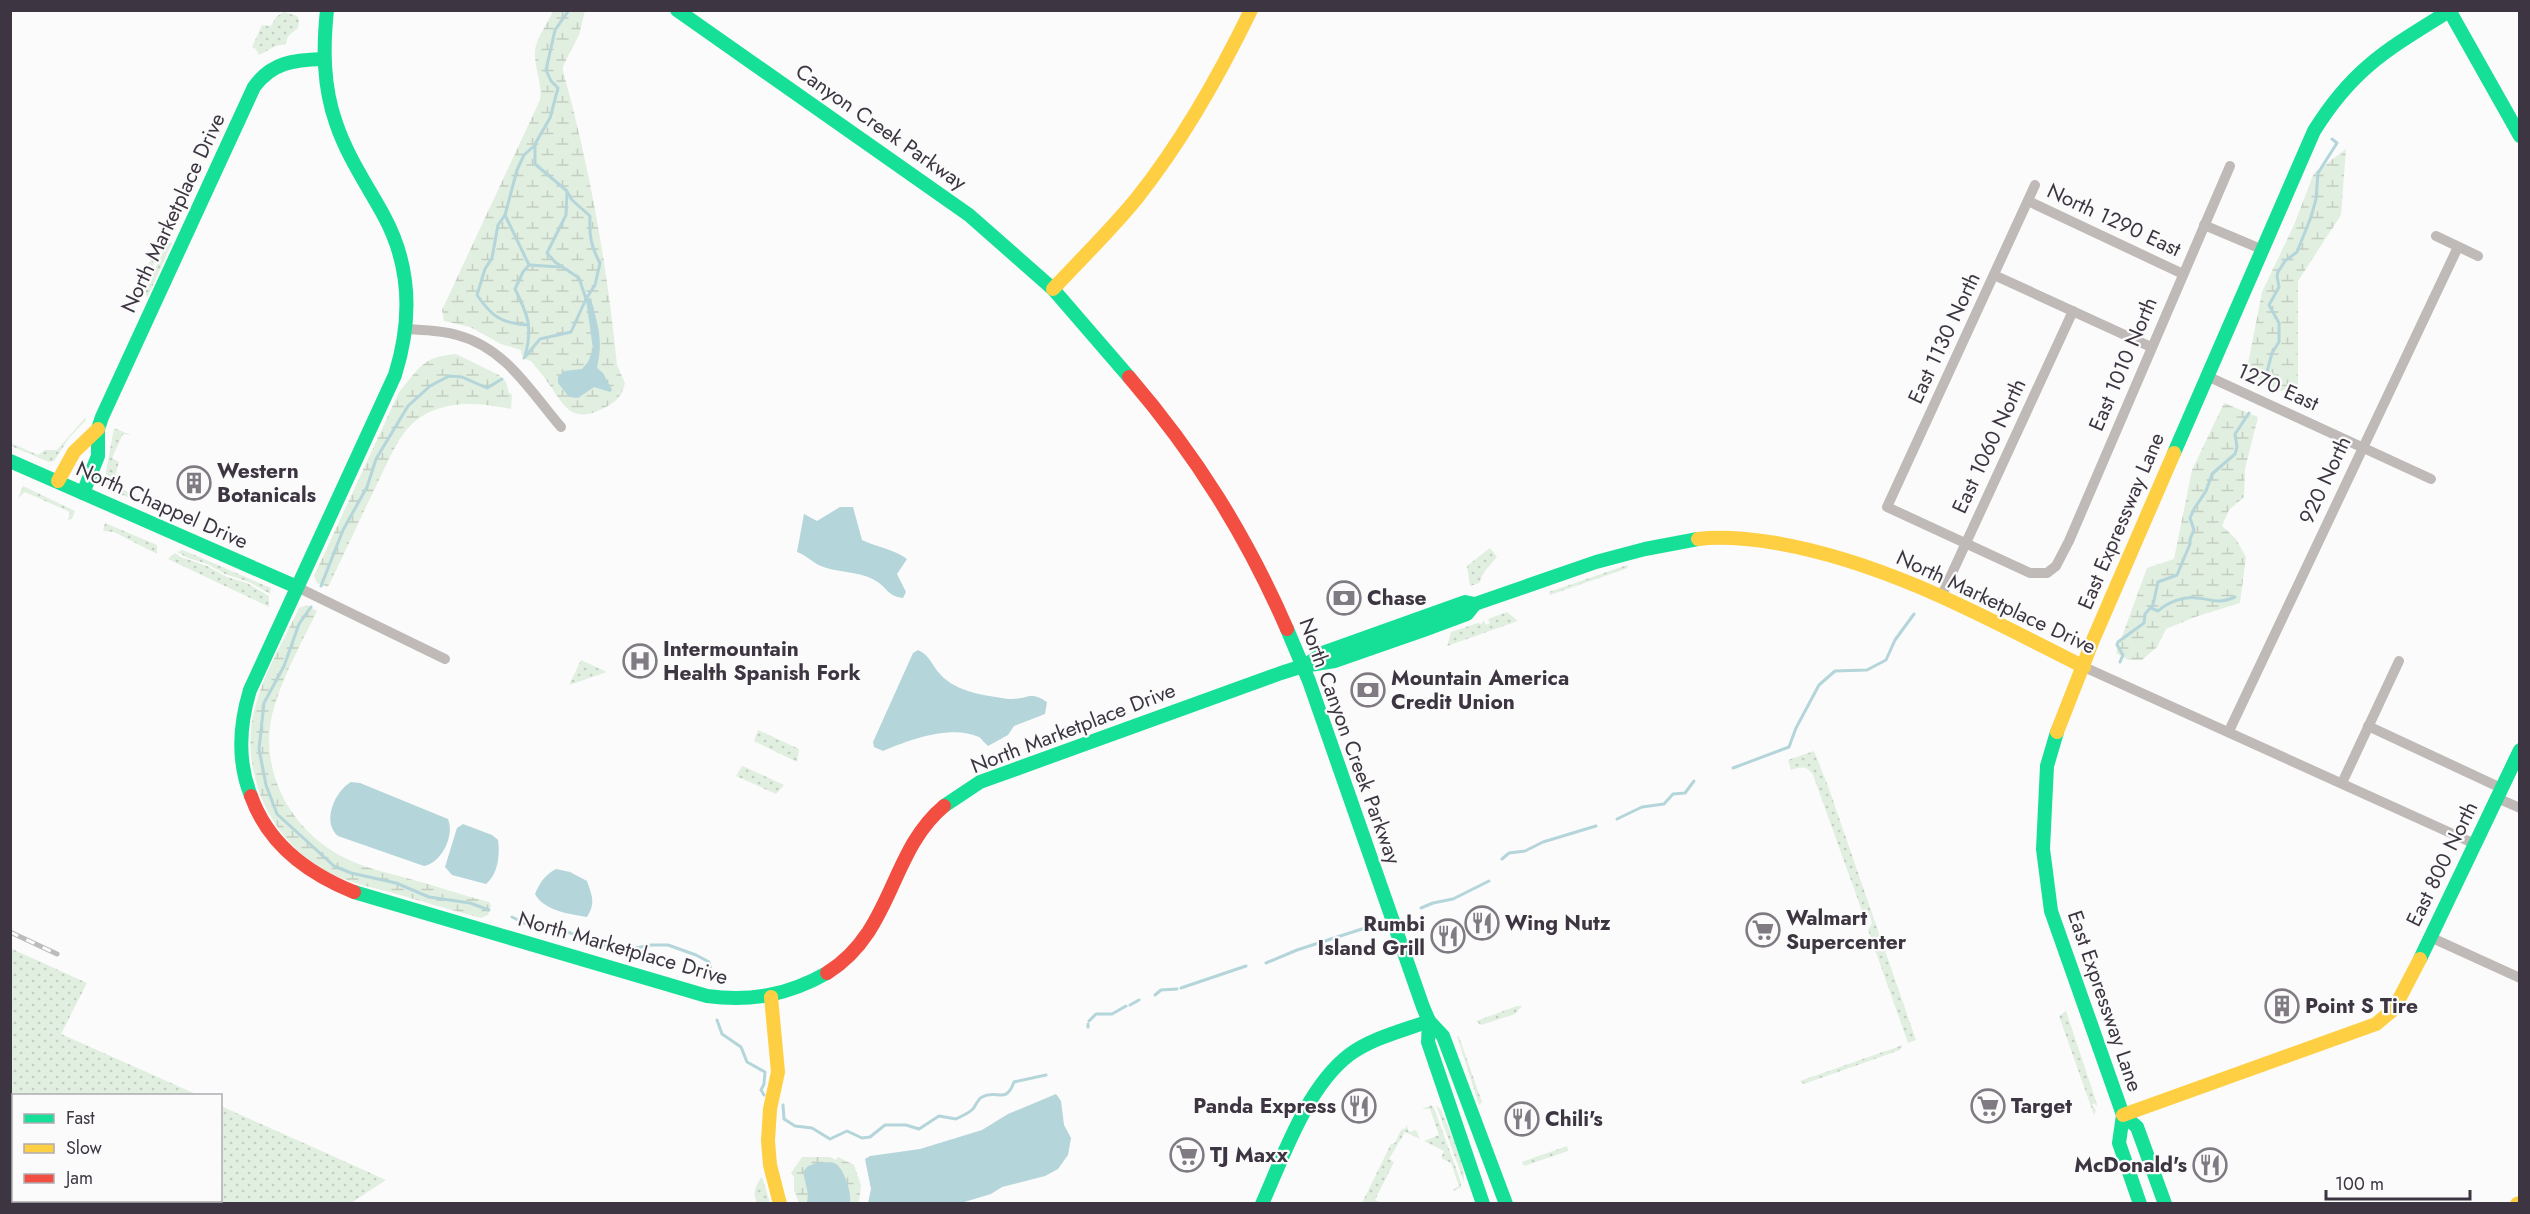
<svg xmlns="http://www.w3.org/2000/svg" width="2530" height="1214" viewBox="0 0 2530 1214" font-family="Jost,sans-serif">
	<style>
		.grass { fill: url(#grass-dots) }
		.wetland { fill: url(#wetland-marsh) }
		.water { fill: #b4d5da }
		.lines { fill: none; stroke-linecap: round; stroke-linejoin: round }
		.stream { stroke: #b4d5da; stroke-width: 3 }
		.street { stroke: #bfbab8; stroke-width: 10 }
		.fast { stroke: #16e098; stroke-width: 14 }
		.slow { stroke: #ffcf43; stroke-width: 14 }
		.jam { stroke: #f24e42; stroke-width: 14 }
		.rail-casing { stroke: #bdbaba; stroke-width: 5 }
		.rail { stroke: #fbfbfb; stroke-width: 3; stroke-dasharray: 9; stroke-linecap: butt }
		.fast-bridge { stroke: #16e098; stroke-width: 14 }
		.labels { text-anchor: middle; dominant-baseline: central; stroke-width: 4.5; stroke-linejoin: round; paint-order: stroke }
		.street-label { font-size: 21px; fill: #3d3642; stroke: #fbfbfb }
		.poi-label { font-size: 21px; font-weight: bold; fill: #3d3642; stroke: #fbfbfb; text-anchor: start }
	</style>
	<defs>
		<pattern id="grass-dots" width="8" height="8" patternUnits="userSpaceOnUse" patternTransform="scale(1.5)"><rect width="8" height="8" fill="#e1efe0"/><path d="M2 2h.1M6 6h.1" fill="none" stroke="#c2cec1" stroke-width="1.8" stroke-linecap="round"/></pattern>
		<pattern id="wetland-marsh" width="20" height="14" patternUnits="userSpaceOnUse" patternTransform="scale(1.5)"><rect width="20" height="14" fill="#e1efe0"/><path d="M1 5h8M5 5V1M11 12h8M15 12V8" fill="none" stroke="#c2cec1"/></pattern>
	</defs>
	<rect width="100%" height="100%" fill="#fbfbfb"/>
	<g class="grass">
		<polygon points="284,12 297,16 299,20 298,28 288,36 286,44 276,46 259,55 256,49 252,47 262,25 271,26 276,17"/>
		<polygon points="166,227 170,229 133,309 128,307"/>
		<polygon points="172,243 147,298 145,292 166,245"/>
		<polygon points="85,418 86,420 69,438 54,461 49,462 11,446 11,443 38,455 45,450 57,450"/>
		<path d="M 114,428 L 131,435 L 123,434 L 112,458 L 119,462 C 112,485 116,486 136,496 L 139,502 L 109,489 L 104,483 Z"/>
		<polygon points="23,486 75,511 72,519 68,520 70,512 25,492 18,498"/>
		<polygon points="105,523 157,545 157,554 114,532 103,531"/>
		<polygon points="1490,548 1497,557 1484,572 1479,583 1470,586 1467,566"/>
		<polygon points="183,550 271,588 270,594 249,582 225,574 207,564 188,558 177,552"/>
		<polygon points="175,553 181,557 207,566 227,577 247,583 269,596 269,607 168,559"/>
		<polygon points="1627,565 1628,568 1550,595 1549,592"/>
		<polygon points="1507,612 1518,621 1447,646 1451,632 1478,623 1481,624 1484,621 1486,625 1490,623 1488,619"/>
		<polygon points="581,660 607,672 569,685"/>
		<polygon points="758,730 799,749 797,762 754,741"/>
		<path d="M 1814,751 L 1828,786 L 1916,1040 L 1908,1043 L 1868,930 L 1872,923 L 1870,916 L 1862,911 L 1813,775 C 1807,765 1800,767 1791,770 L 1788,760 Z"/>
		<polygon points="742,766 745,767 784,785 776,794 736,776"/>
		<polygon points="10,948 87,983 61,1034 198,1095 14,1096 13,1107 10,1104"/>
		<polygon points="1517,1006 1522,1006 1515,1014 1481,1025 1476,1021"/>
		<polygon points="2066,1011 2097,1104 2096,1107 2095,1103 2092,1105 2096,1110 2094,1115 2059,1016"/>
		<polygon points="1457,1036 1459,1037 1482,1102 1479,1105"/>
		<polygon points="1903,1045 1900,1050 1804,1084 1800,1081"/>
		<polygon points="1431,1105 1434,1108 1461,1182 1461,1187 1454,1191 1453,1189 1459,1186 1451,1163 1441,1158 1444,1151 1424,1141 1439,1135 1430,1109 1422,1109"/>
		<path d="M 1436,1105 L 1441,1110 C 1448,1128 1466,1164 1464,1182 Z"/>
		<polygon points="221,1106 386,1180 351,1203 158,1204 153,1201 220,1200"/>
		<polygon points="1406,1124 1409,1132 1416,1130 1420,1139 1405,1132 1389,1159 1394,1162 1375,1200 1382,1203 1362,1203 1391,1144 1395,1143 1401,1130 1406,1128"/>
		<polygon points="1567,1146 1568,1151 1524,1166 1522,1162"/>
		<path d="M 762,1177 L 770,1203 L 757,1203 C 752,1193 755,1186 762,1177 Z"/>
	</g>
	<g class="wetland">
		<path d="M 553,11 L 585,11 L 579,35 L 563,66 L 563,71 C 590,168 607,265 617,365 L 625,383 C 622,397 616,402 602,409 C 571,424 565,406 548,383 C 543,375 537,369 531,361 L 527,360 L 521,354 L 521,350 L 501,344 L 470,327 L 444,321 L 442,310 L 540,100 C 543,85 534,68 535,51 C 536,38 548,23 553,11 Z"/>
		<polygon points="2346,149 2341,215 2298,281 2298,385 2281,391 2243,371 2248,364 2262,292 2294,225 2314,173"/>
		<path d="M 456,354 L 499,375 L 506,382 L 509,393 L 512,395 L 511,409 C 478,402 440,399 413,423 C 398,437 389,459 380,478 C 362,514 346,551 328,587 L 317,583 L 314,576 L 399,392 C 420,368 421,357 456,354 Z"/>
		<polygon points="2224,403 2258,417 2245,469 2244,497 2229,510 2222,526 2236,539 2246,557 2240,603 2195,617 2166,629 2157,647 2142,660 2128,660 2116,653 2147,568 2174,559 2192,470"/>
		<path d="M 307,605 L 317,611 C 301,644 281,679 272,715 C 259,773 292,832 345,858 C 365,868 388,873 410,879 C 436,886 462,895 489,902 L 491,905 L 488,915 L 481,918 C 452,910 423,902 393,893 C 374,888 354,884 336,876 C 298,859 266,822 256,781 C 249,757 248,729 256,704 C 265,671 284,640 299,608 Z"/>
		<polygon points="802,1157 830,1157 836,1160 838,1157 854,1165 861,1185 859,1203 799,1203 794,1190 794,1177 791,1173"/>
	</g>
	<g class="water">
		<path d="M 591,298 C 597,325 604,338 597,368 L 603,373 L 612,390 L 610,392 L 594,387 L 578,398 L 569,397 L 558,383 L 558,377 L 564,371 L 582,369 L 588,362 L 593,349 L 586,299 Z"/>
		<path d="M 840,507 L 853,507 L 862,540 C 877,547 896,550 907,559 L 897,574 L 906,592 L 903,598 C 887,596 888,588 876,581 C 861,571 838,573 821,566 C 813,563 806,555 797,552 L 804,514 L 817,521 Z"/>
		<path d="M 918,650 C 930,655 932,666 940,674 C 955,692 987,696 1009,699 C 1028,700 1029,690 1047,702 L 1045,714 L 1014,726 L 1008,735 L 988,746 C 984,743 982,739 979,737 C 952,724 908,740 883,751 L 874,747 L 873,742 L 913,653 Z"/>
		<path d="M 351,782 L 360,783 L 448,819 C 455,836 441,863 424,866 L 338,836 C 321,822 335,791 351,782 Z"/>
		<path d="M 463,824 L 492,835 L 498,840 C 500,855 498,874 486,884 L 452,875 L 445,867 L 457,828 Z"/>
		<path d="M 556,869 L 570,872 L 587,881 C 592,896 596,903 587,917 C 570,914 544,911 535,894 C 540,882 545,875 556,869 Z"/>
		<polygon points="1056,1094 1061,1101 1064,1125 1071,1138 1068,1155 1058,1169 1045,1176 1002,1187 991,1194 961,1203 868,1203 871,1189 865,1159 870,1156 920,1149 982,1130 1008,1114"/>
		<path d="M 817,1163 C 822,1163 831,1161 836,1164 C 844,1169 852,1193 850,1203 L 807,1203 L 808,1194 L 803,1172 L 808,1166 Z"/>
	</g>
	<g class="lines">
		<g class="stream">
			<path d="M 568,193 L 572,200 L 590,216 C 589,235 591,247 600,263 L 595,285 L 586,299"/>
			<path d="M 505,215 L 498,225 L 492,258 L 485,269 L 477,295 C 492,317 501,323 528,325"/>
			<polyline points="529,265 560,267"/>
			<path d="M 525,356 C 533,327 528,315 515,289 L 523,272 L 529,265 L 505,215 L 517,170 L 524,155 L 534,146"/>
			<polyline points="524,358 540,339 571,332 586,299 579,278 555,262 547,253 566,215 567,191 535,164 535,144 550,118 558,88 551,81 546,70 555,30 569,10"/>
			<polyline points="2264,383 2272,353 2279,342 2279,323 2269,305 2279,287 2277,276 2278,272 2285,261 2297,252 2311,217 2316,199 2318,173 2337,143 2332,139"/>
			<polyline points="321,586 343,530 367,487 376,459 408,406 430,386 449,376 462,377 487,388 502,379"/>
			<polyline points="311,607 299,624 284,666 264,703 259,749 266,785 277,814 334,866 351,873 396,883 429,897 470,903 489,910"/>
			<path d="M 2151,608 L 2158,611 C 2168,602 2184,596 2197,598 C 2214,599 2216,605 2235,597"/>
			<polyline points="2120,662 2123,655 2117,645 2118,642 2144,623 2145,614 2153,605 2158,582 2177,575 2190,544 2190,539 2194,530 2190,518 2194,509 2206,491 2212,474 2235,454 2237,447 2235,434 2249,413"/>
			<polyline points="1733,768 1789,747 1796,728 1819,685 1835,671 1867,670 1886,660 1895,640 1914,614"/>
			<polyline points="1617,819 1642,807 1664,804 1673,794 1685,793 1694,781"/>
			<polyline points="1502,859 1509,853 1525,851 1543,842 1596,826"/>
			<polyline points="1421,908 1433,903 1453,899 1489,881"/>
			<polyline points="512,917 524,923 565,931 611,948 626,950 651,945 668,945 696,955 709,962 713,980"/>
			<polyline points="1266,963 1297,950 1365,928"/>
			<polyline points="1181,988 1246,966"/>
			<polyline points="1155,995 1161,990 1177,989"/>
			<polyline points="1130,1005 1139,1000"/>
			<polyline points="717,1020 722,1034 741,1047 747,1062 765,1072 764,1084 761,1090 764,1095"/>
			<polyline points="1089,1021 1096,1014 1112,1014 1126,1006"/>
			<polyline points="1088,1027 1088,1024"/>
			<path d="M 783,1105 L 784,1119 L 795,1126 L 812,1128 L 830,1139 L 847,1131 L 862,1138 L 870,1137 L 885,1125 L 906,1125 L 919,1129 L 939,1116 L 956,1119 C 962,1116 969,1113 973,1109 C 976,1105 978,1099 982,1097 C 997,1088 1005,1106 1014,1082 L 1046,1075"/>
		</g>
		<g class="street">
			<polyline points="2035,185 1887,507 2030,573 2047,573 2056,566 2069,541 2230,166"/>
			<polyline points="2028,201 2183,274"/>
			<polyline points="2204,225 2261,249"/>
			<polyline points="2436,236 2478,256"/>
			<polyline points="1994,275 2151,347"/>
			<path d="M 406,329 C 423,330 441,330 457,335 C 506,348 530,391 561,427"/>
			<polyline points="2207,376 2431,479"/>
			<polyline points="297,587 445,659"/>
			<polyline points="1941,597 2073,311"/>
			<polyline points="2084,667 2475,844"/>
			<polyline points="2368,726 2501,788"/>
			<polyline points="2229,731 2458,247"/>
			<polyline points="2342,783 2399,661"/>
			<polyline points="2497,798 2520,808"/>
			<polyline points="2430,937 2520,978"/>
		</g>
		<g class="fast">
			<polyline points="677,10 969,215 1053,289 1129,377"/>
			<polyline points="2449,10 2520,136"/>
			<path d="M 2174,453 L 2314,131 C 2353,68 2388,49 2449,11"/>
			<polyline points="10,461 297,587"/>
			<path d="M 83,493 L 98,456 L 98,429 L 102,417 L 254,87 C 272,62 294,60 323,59"/>
			<polyline points="1287,629 1309,681 1423,1007 1429,1021 1443,1036 1506,1204"/>
			<polyline points="1307,664 1325,652 1465,602 1475,604 1596,562 1645,549 1698,539"/>
			<polyline points="2057,732 2047,766 2043,849 2051,911 2123,1115 2119,1143 2140,1204"/>
			<path d="M 251,796 C 237,761 239,726 250,690 L 395,375 C 412,321 411,266 384,216 C 367,185 347,156 336,123 C 323,86 323,48 327,10"/>
			<polyline points="944,806 980,782 1281,673 1303,666 1335,661 1424,630 1467,614 1475,604"/>
			<path d="M 354,892 L 707,996 C 751,1002 788,995 827,973"/>
			<polyline points="2420,959 2520,750"/>
			<polyline points="1429,1021 1428,1042 1483,1204"/>
			<polyline points="2123,1115 2137,1127 2165,1204"/>
			<path d="M 1262,1204 C 1283,1157 1307,1087 1349,1055 C 1372,1038 1402,1031 1429,1021"/>
		</g>
		<g class="slow">
			<path d="M 1053,289 C 1081,259 1111,230 1137,198 C 1183,140 1219,76 1251,10"/>
			<polyline points="58,481 74,452 98,429"/>
			<path d="M 1698,539 C 1723,536 1751,539 1776,543 C 1886,562 1985,617 2084,667"/>
			<polyline points="2057,732 2093,640 2174,453"/>
			<polyline points="771,997 778,1072 770,1109 768,1141 770,1165 780,1204"/>
			<polyline points="2123,1115 2376,1024 2394,1009 2420,959"/>
			<polyline points="2517,1204 2520,1203"/>
		</g>
		<g class="jam">
			<path d="M 1129,377 C 1196,455 1246,535 1287,629"/>
			<path d="M 251,796 C 268,844 309,874 354,892"/>
			<path d="M 827,973 C 894,931 889,852 944,806"/>
			<polyline points="25,1200 31,1204"/>
		</g>
		<defs>
			<g id="rail">
				<polyline points="10,932 57,954"/>
				<polyline points="10,1107 14,1110"/>
				<polyline points="10,1187 14,1196"/>
				<polyline points="148,1200 152,1204"/>
			</g>
		</defs>
		<use href="#rail" class="rail-casing"/>
		<use href="#rail" class="rail"/>
		<polyline class="fast-bridge" points="10,1193 14,1195"/>
	</g>
	<defs>
		<symbol id="building-ring" viewBox="-11 -11 22 22"><circle r="9.5" fill="#fbfbfb" stroke="#807b83" stroke-width="1.5"/><path d="M-4-6H4V6H1V3H-1V6H-4ZM-2.5-4.3h1.7v1.8h-1.7ZM.8-4.3h1.7v1.8H.8ZM-2.5-1h1.7V.8h-1.7ZM.8-1h1.7V.8H.8Z" fill="#807b83"/></symbol>
		<symbol id="bank-ring" viewBox="-11 -11 22 22"><circle r="9.5" fill="#fbfbfb" stroke="#807b83" stroke-width="1.5"/><path d="M-6-4H6V4H-6ZM0-2.3a2.3 2.3 0 1 0 0 4.6a2.3 2.3 0 1 0 0-4.6Z" fill="#807b83"/></symbol>
		<symbol id="hospital-ring" viewBox="-11 -11 22 22"><circle r="9.5" fill="#fbfbfb" stroke="#807b83" stroke-width="1.5"/><path d="M-5-5h3v3.5h4V-5h3V5h-3V1.5h-4V5h-3Z" fill="#807b83"/></symbol>
		<symbol id="restaurant-ring" viewBox="-11 -11 22 22"><circle r="9.5" fill="#fbfbfb" stroke="#807b83" stroke-width="1.5"/><path d="M-5-6h1v4h1v-4h1v4h1v-4h1v5L-1.5 .5V6h-2V.5L-5-1ZM5-6V6H3V1.5H1.5Q1.5-4 5-6Z" fill="#807b83"/></symbol>
		<symbol id="supermarket-ring" viewBox="-11 -11 22 22"><circle r="9.5" fill="#fbfbfb" stroke="#807b83" stroke-width="1.5"/><path d="M-6-5.5h2.5l.6 2H6L4.5 2H-2.5L-4.4-4H-6ZM-1.5 3.2a1.3 1.3 0 1 0 .1 0ZM3 3.2a1.3 1.3 0 1 0 .1 0Z" fill="#807b83"/></symbol>
	</defs>
	<g fill-rule="evenodd">
		<use href="#building-ring" x="175" y="464" width="38" height="38"/>
		<use href="#bank-ring" x="1325" y="579" width="38" height="38"/>
		<use href="#hospital-ring" x="621" y="642" width="38" height="38"/>
		<use href="#bank-ring" x="1349" y="671" width="38" height="38"/>
		<use href="#restaurant-ring" x="1463" y="904" width="38" height="38"/>
		<use href="#supermarket-ring" x="1744" y="911" width="38" height="38"/>
		<use href="#restaurant-ring" x="1429" y="917" width="38" height="38"/>
		<use href="#building-ring" x="2263" y="987" width="38" height="38"/>
		<use href="#restaurant-ring" x="1340" y="1087" width="38" height="38"/>
		<use href="#supermarket-ring" x="1969" y="1087" width="38" height="38"/>
		<use href="#restaurant-ring" x="1503" y="1100" width="38" height="38"/>
		<use href="#supermarket-ring" x="1168" y="1136" width="38" height="38"/>
		<use href="#restaurant-ring" x="2191" y="1146" width="38" height="38"/>
	</g>
	<g class="labels">
		<g class="street-label">
			<text transform="translate(881 127) rotate(35)">Canyon Creek Parkway</text>
			<text transform="translate(173 213) rotate(-65)">North Marketplace Drive</text>
			<text transform="translate(2114 220) rotate(25)">North 1290 East</text>
			<text transform="translate(1944 338) rotate(-65)">East 1130 North</text>
			<text transform="translate(2123 364) rotate(-67)">East 1010 North</text>
			<text transform="translate(2278 387) rotate(24)">1270 East</text>
			<text transform="translate(1989 446) rotate(-65)">East 1060 North</text>
			<text transform="translate(2325 480) rotate(-65)">920 North</text>
			<text transform="translate(162 505) rotate(24)">North Chappel Drive</text>
			<text transform="translate(2121 521) rotate(-67)">East Expressway Lane</text>
			<text transform="translate(1996 602) rotate(25)">North Marketplace Drive</text>
			<text transform="translate(1073 728) rotate(-21)">North Marketplace Drive</text>
			<text transform="translate(1350 741) rotate(70)">North Canyon Creek Parkway</text>
			<text transform="translate(2442 864) rotate(-64)">East 800 North</text>
			<text transform="translate(623 948) rotate(16)">North Marketplace Drive</text>
			<text transform="translate(2105 1001) rotate(71)">East Expressway Lane</text>
		</g>
		<g class="poi-label">
			<text x="217" y="471">Western<tspan x="217" dy="24">Botanicals</tspan></text>
			<text x="1367" y="598">Chase</text>
			<text x="663" y="649">Intermountain<tspan x="663" dy="24">Health Spanish Fork</tspan></text>
			<text x="1391" y="678">Mountain America<tspan x="1391" dy="24">Credit Union</tspan></text>
			<text x="1786" y="918">Walmart<tspan x="1786" dy="24">Supercenter</tspan></text>
			<text x="1505" y="923">Wing Nutz</text>
			<text x="1425" y="924" text-anchor="end">Rumbi<tspan x="1425" dy="24">Island Grill</tspan></text>
			<text x="2305" y="1006">Point S Tire</text>
			<text x="1336" y="1106" text-anchor="end">Panda Express</text>
			<text x="2011" y="1106">Target</text>
			<text x="1545" y="1119">Chili's</text>
			<text x="1210" y="1155">TJ Maxx</text>
			<text x="2187" y="1165" text-anchor="end">McDonald's</text>
		</g>
	</g>
	<rect width="2530" height="1214" fill="none" stroke="#3d3642" stroke-width="24"/>
	<rect x="12" y="1094" width="210" height="108" fill="#fbfbfb" stroke="#afacb1" stroke-width="1.5"/>
	<rect x="24" y="1114" width="30" height="9" fill="#16e098" stroke="#afacb1" stroke-width="1.5"/>
	<text x="66" y="1124" font-size="18" fill="#3d3642">Fast</text>
	<rect x="24" y="1144" width="30" height="9" fill="#ffcf43" stroke="#afacb1" stroke-width="1.5"/>
	<text x="66" y="1154" font-size="18" fill="#3d3642">Slow</text>
	<rect x="24" y="1174" width="30" height="9" fill="#f24e42" stroke="#afacb1" stroke-width="1.5"/>
	<text x="66" y="1184" font-size="18" fill="#3d3642">Jam</text>
	<path d="M2326 1190v9h144v-9" fill="none" stroke="#3d3642" stroke-width="3"/>
	<text x="2335" y="1190" font-size="18" fill="#3d3642" stroke="#fbfbfb" stroke-width="4.5" paint-order="stroke">100 m</text>
</svg>
